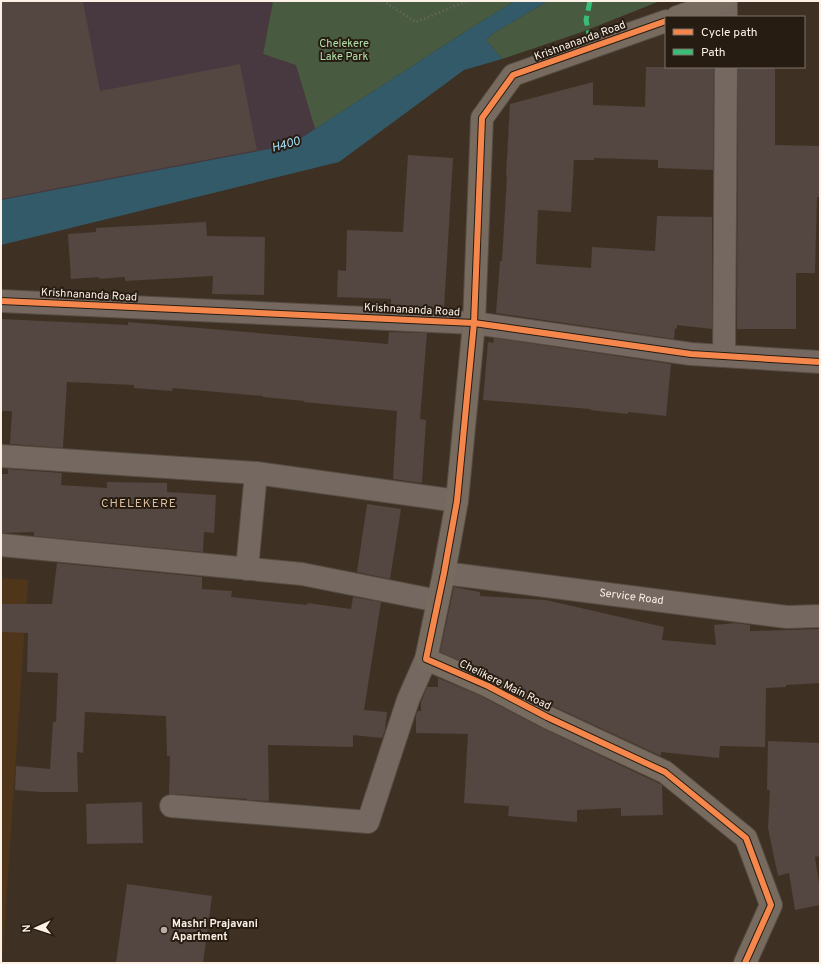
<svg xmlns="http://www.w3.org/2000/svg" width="821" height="964" viewBox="0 0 821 964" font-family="Overpass,sans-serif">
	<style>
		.industrial { fill: #483840 }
		.built { fill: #4f361a }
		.green { fill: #485b41 }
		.water { fill: #335a69 }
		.building { fill: #544640 }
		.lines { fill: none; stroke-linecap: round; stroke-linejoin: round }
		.street-casing { stroke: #564c42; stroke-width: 24 }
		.secondary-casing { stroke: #564c42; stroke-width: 24 }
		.path { stroke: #736961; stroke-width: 2.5; stroke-dasharray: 1 3; stroke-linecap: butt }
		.street { stroke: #746860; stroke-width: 22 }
		.secondary { stroke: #776a5f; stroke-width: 22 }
		.quiet { stroke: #3abd76; stroke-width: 5; stroke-dasharray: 10 5; stroke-linecap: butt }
		.cycleway-casing { stroke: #271c12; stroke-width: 8 }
		.cycleway { stroke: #f5874c; stroke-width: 6 }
		.poi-dot { fill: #baaea2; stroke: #271c12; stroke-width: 1.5 }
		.labels { text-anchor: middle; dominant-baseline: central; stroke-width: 4; stroke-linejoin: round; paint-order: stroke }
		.street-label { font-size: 11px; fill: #fdf1e6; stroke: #271c12 }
		.park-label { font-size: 11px; fill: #b2e0ab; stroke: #271c12 }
		.poi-label { font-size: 11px; font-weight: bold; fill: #fdf1e6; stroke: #271c12; text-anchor: start }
		.water-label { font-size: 12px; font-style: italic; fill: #a6e1fa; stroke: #271c12 }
		.neighbourhood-label { font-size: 12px; letter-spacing: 1px; fill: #dbbfa3; stroke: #271c12 }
	</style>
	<rect width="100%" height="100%" fill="#3e3124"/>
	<polygon class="industrial" points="1,1 273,1 263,54 296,64 315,129 290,145 1,200"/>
	<polygon class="built" points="1,578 28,580 2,963 1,963"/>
	<g class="green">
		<polygon points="273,1 515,1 474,26 315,129 296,65 263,54"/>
		<polygon points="548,1 660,1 582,32 502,59 486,40 495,32"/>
	</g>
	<polygon class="water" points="515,1 548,1 495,32 486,40 502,59 464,70 339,162 1,245 1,200 290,145 315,129 474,26"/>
	<g class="building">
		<polygon points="1,1 83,1 100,91 240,64 257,150 1,199"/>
		<polygon points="646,67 714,67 713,170 658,168 658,160 594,158 594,160 574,160 571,212 538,210 536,264 591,268 592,247 655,251 657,216 712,217 712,329 677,325 677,329 675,328 674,339 496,313 500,261 502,261 507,176 506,176 510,104 593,82 593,105 645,107"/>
		<polygon points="738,67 775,67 775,145 820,146 819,197 817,197 815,273 796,273 796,329 737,329"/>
		<polygon points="408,155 453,158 444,308 429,307 429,308 391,307 391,299 337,297 338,270 346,271 347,230 403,232"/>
		<polygon points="206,222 207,236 265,237 264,295 212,294 213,276 125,281 125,277 99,279 99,277 71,279 68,234 96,232 96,228"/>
		<polygon points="1,319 128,325 128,322 388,344 389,332 427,333 420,419 426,420 422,483 393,479 397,411 304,402 304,401 263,397 263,396 173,388 172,391 134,388 134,385 67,382 63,448 10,444 12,411 1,411"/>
		<polygon points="494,338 671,364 666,416 628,412 628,414 590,410 590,409 483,400 488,342 493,343"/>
		<polygon points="8,469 62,473 61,485 107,488 107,482 167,483 167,492 216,495 214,533 204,532 203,552 34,536 34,532 1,533 1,474 8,474"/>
		<polygon points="367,504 401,509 390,579 357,572"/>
		<polygon points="57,563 202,577 202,589 232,591 231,597 307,605 307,603 351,609 353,597 381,602 364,710 387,712 385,730 382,738 353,735 353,747 268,745 269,801 247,800 247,799 172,794 169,794 170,756 167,756 166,716 85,712 83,753 77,752 78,792 41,792 15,790 16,766 50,769 53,722 56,722 58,673 27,672 28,633 1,632 1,604 52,604"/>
		<polygon points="454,587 480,592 480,596 546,600 664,627 662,640 716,645 714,625 736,623 750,625 750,631 820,629 820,683 786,685 786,687 766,688 765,747 720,746 719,758 661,752 661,756 553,706 493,675 440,652"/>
		<polygon points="438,678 483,697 542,728 658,783 662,785 663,815 621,816 621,808 577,810 577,822 508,816 509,806 464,803 468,734 416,733 416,715 418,711 421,711 421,702 427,687 438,687"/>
		<polygon points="768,741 820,743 820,856 815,857 820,890 820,905 795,910 789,873 778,876 768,828 770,790 767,790"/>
		<polygon points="142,802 143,843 87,844 86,804"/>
		<polygon points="127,884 212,896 203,963 116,963"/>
	</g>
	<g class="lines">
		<defs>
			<g id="street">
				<polyline points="726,17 726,1"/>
				<polyline points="1,301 474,323 691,354 820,362"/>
				<polyline points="724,356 726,67"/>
				<polyline points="1,456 256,473 457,501"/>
				<polyline points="1,545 302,574 438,601"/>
				<polyline points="247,569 256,473"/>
				<path id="s1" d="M 444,573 L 787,617 L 820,616"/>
				<polyline points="171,806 368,822 408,700 426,659"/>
			</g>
			<g id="secondary">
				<polyline points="677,17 723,1"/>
				<polyline points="666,21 513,75 482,118 474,323 457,501 444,573 426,659 488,686 547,717 665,772 746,838 771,905 745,963"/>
			</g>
		</defs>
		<use href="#street" class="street-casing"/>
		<use href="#secondary" class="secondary-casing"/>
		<polyline class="path" points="383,1 416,22 467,1"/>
		<use href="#street" class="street"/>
		<use href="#secondary" class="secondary"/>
		<polyline class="quiet" points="590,1 586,20 592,47"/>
		<defs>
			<g id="cycleway">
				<polyline points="666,21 513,75 482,118 474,323 457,501 444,573 426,659 488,686 547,717 665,772 746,838 771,905 745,963"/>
				<polyline points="1,301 474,323 691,354 820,362"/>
			</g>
		</defs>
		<use href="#cycleway" class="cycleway-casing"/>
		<use href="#cycleway" class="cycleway"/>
	</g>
	<circle class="poi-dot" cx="164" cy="930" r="4"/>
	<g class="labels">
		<g class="street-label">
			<text transform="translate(580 41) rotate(-20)">Krishnananda Road</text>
			<text transform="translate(89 295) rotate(3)">Krishnananda Road</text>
			<text transform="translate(412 310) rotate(3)">Krishnananda Road</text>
			<text stroke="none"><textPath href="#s1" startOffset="189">Service Road</textPath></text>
			<text transform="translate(505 685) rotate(26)">Chelikere Main Road</text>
		</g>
		<g class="park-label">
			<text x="344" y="44">Chelekere<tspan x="344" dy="13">Lake Park</tspan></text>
		</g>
		<g class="poi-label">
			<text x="172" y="924">Mashri Prajavani<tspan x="172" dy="13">Apartment</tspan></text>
		</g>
		<g class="water-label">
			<text transform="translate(286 145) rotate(-15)">H400</text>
		</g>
		<g class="neighbourhood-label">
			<text x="139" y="504">CHELEKERE</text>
		</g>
	</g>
	<rect width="821" height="964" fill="none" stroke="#fdf1e6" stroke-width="4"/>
	<rect x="665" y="16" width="140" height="52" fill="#271c12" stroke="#7d7167"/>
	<rect x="673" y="29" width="20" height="6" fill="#f5874c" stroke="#7d7167"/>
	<text x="701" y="36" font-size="12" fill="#fdf1e6">Cycle path</text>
	<rect x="673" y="49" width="20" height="6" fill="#3abd76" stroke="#7d7167"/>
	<text x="701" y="56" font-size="12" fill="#fdf1e6">Path</text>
	<g transform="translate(36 928) rotate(267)" stroke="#271c12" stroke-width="3" paint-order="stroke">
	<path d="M0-3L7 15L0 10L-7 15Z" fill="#fdf1e6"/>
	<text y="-6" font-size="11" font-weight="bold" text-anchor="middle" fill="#fdf1e6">N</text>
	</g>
</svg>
